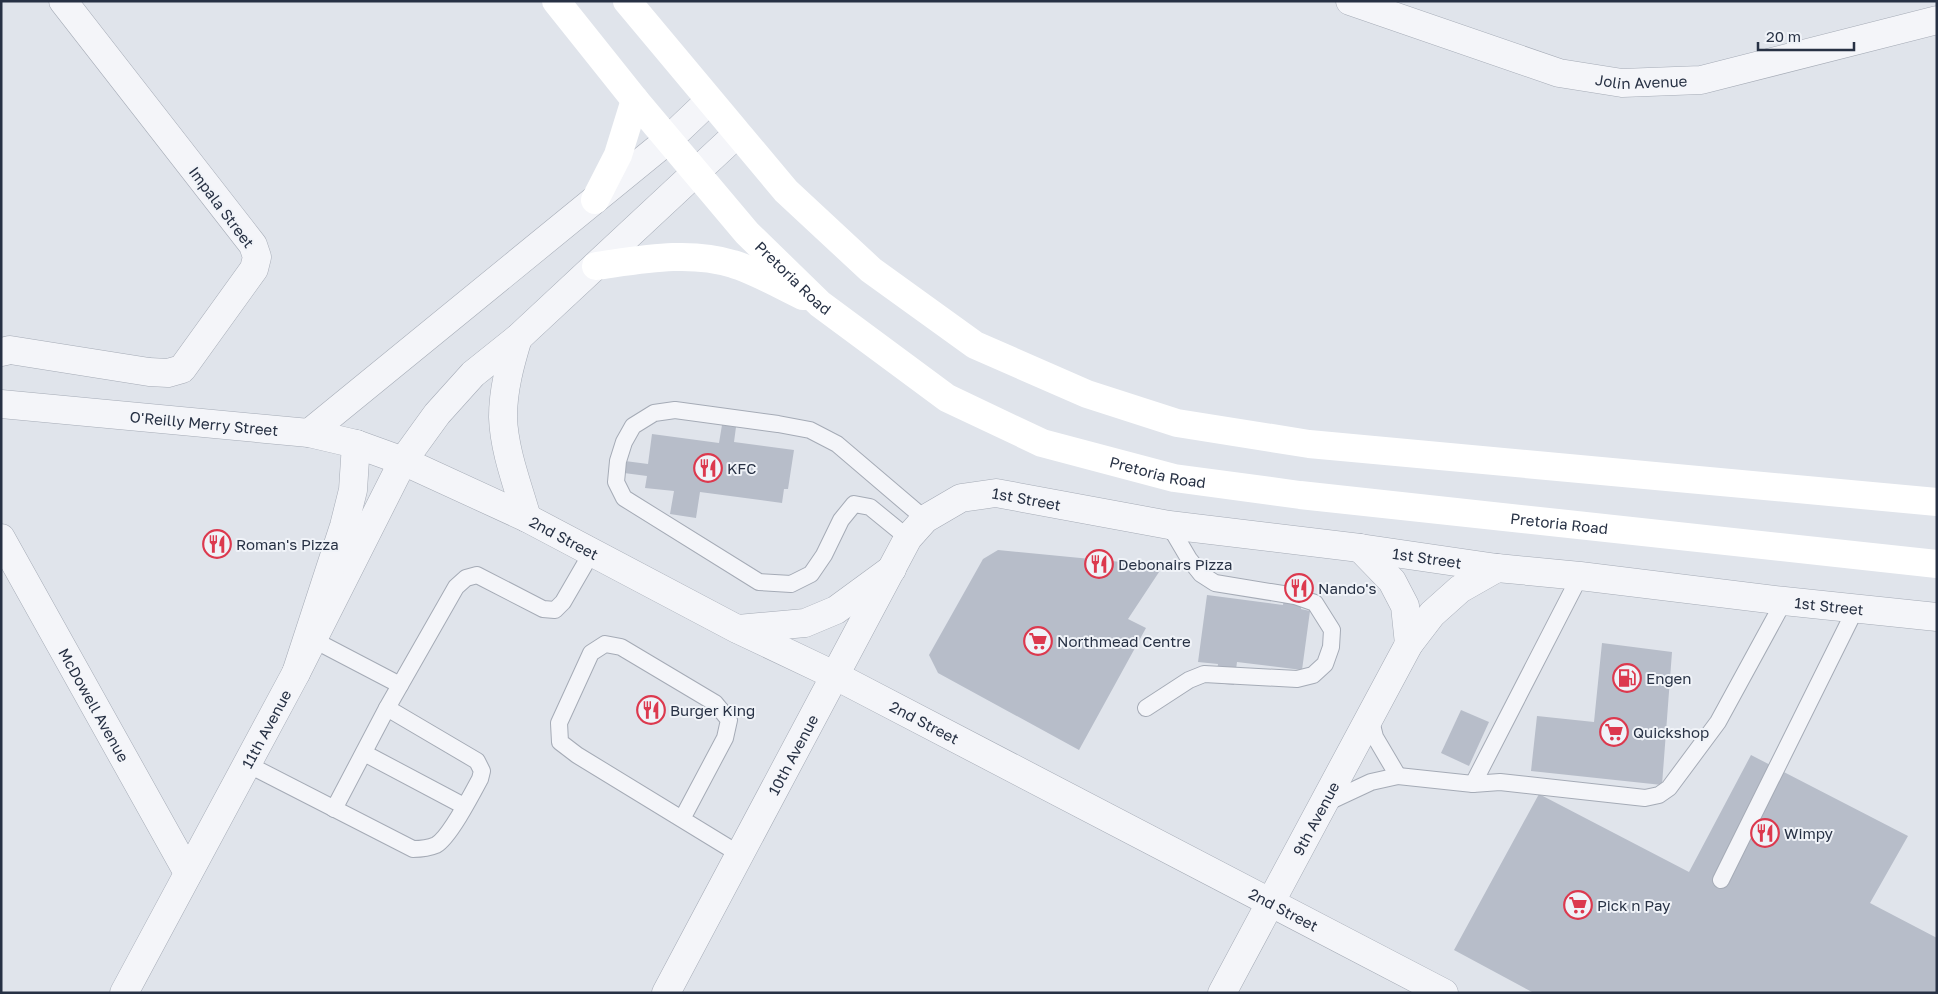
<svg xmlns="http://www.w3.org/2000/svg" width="1938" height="994" viewBox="0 0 1938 994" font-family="'Golos Text',sans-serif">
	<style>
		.building { fill: #b7bdc9 }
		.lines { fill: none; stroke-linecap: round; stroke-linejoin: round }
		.service-casing { stroke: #a5abb6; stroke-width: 18 }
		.minor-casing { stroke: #a5abb6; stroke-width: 29 }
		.tertiary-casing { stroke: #a5abb6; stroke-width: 29 }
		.service { stroke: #f4f5f9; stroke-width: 16 }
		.minor { stroke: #f4f5f9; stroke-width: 28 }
		.tertiary { stroke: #f4f5f9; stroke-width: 28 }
		.secondary { stroke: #fff; stroke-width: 28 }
		.labels { text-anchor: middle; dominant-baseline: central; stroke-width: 4; stroke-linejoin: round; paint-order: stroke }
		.street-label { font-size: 15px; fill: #273144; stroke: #f0f3f8 }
		.poi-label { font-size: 15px; fill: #273144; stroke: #f0f3f8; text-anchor: start }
	</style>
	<rect width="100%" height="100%" fill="#e0e4eb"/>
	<g class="building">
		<polygon points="722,425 736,427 734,442 794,450 788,489 784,489 782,503 700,492 696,518 670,514 674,491 645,488 647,476 624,473 625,461 648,464 652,434 719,443"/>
		<polygon points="998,550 1163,566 1128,619 1146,628 1079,750 938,673 929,655 983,559"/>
		<polygon points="1286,585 1304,588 1301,609 1310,611 1302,670 1237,662 1234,685 1215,683 1218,664 1198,662 1207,595 1283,605"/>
		<polygon points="1602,643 1672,652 1662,785 1531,771 1537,716 1594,722"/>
		<polygon points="1461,710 1489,722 1469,766 1441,753"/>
		<polygon points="1751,755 1908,836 1870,903 1937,938 1937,993 1534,993 1454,950 1539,794 1689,872"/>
	</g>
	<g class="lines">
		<defs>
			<g id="service">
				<polyline points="908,538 870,507 854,504 841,520 824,555 811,574 791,584 759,582 624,498 616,482 618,461 624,442 633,426 654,413 675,410 778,424 810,430 837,444 925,519"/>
				<polyline points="312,639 400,685"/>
				<polyline points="1146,708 1189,680 1204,674 1297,679 1313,675 1325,664 1331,647 1332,630 1315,603 1295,596 1215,583 1201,574 1189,559 1169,525"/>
				<polyline points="364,753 464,806"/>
				<path d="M 247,764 L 413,849 C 421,849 429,848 436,845 C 449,838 472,794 480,779 L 482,771 L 477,761 L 387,708"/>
				<polyline points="1398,776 1473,784 1500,782 1645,798 1659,795 1669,788 1718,722 1784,601"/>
				<polyline points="1473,784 1580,576"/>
				<polyline points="1326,803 1371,782 1398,776 1375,737 1370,717"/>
				<polyline points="334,809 387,708 456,587 466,578 477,575 543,609 555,610 563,602 592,552"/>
				<polyline points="682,819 725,738 729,720 715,703 621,647 605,644 591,653 559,723 560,742 577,755 739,854"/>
				<polyline points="1721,880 1856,608"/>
			</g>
			<g id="minor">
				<path id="s1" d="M 1350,1 L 1559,73 L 1622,83 L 1701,80 L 1937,20"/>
				<polyline points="1,352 10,350 149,372 168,373 182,369 254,269 257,257 253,245 63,1"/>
				<path id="s2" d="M 1,538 L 188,873"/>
				<polyline points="1360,548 1392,581 1405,606 1409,644"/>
				<path id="s3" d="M 124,993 L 296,673 L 403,461"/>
				<path id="s4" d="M 666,993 L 908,538 L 925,519 L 961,498 L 996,493 L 1169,525 L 1360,548 L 1497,568 L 1580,576 L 1784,601 L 1937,617"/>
				<path id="s5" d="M 1222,993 L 1409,644 L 1432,614 L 1460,589 L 1497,568"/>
			</g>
			<g id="tertiary">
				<path d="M 518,338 C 510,364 503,390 503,417 C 504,451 518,486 527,518"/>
				<path id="s6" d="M 1,404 L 309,433 L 356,444 L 403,461 L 527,518 L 737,629 L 834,675 L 1444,993"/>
				<polyline points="309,433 668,140 709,101"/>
				<polyline points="403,461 437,414 473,374 518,338 737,134"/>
				<polyline points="738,629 805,623 836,610 892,569"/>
				<polyline points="296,673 344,526 353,490 356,444"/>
			</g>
		</defs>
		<use href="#service" class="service-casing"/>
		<use href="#minor" class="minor-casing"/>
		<use href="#tertiary" class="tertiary-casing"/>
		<use href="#service" class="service"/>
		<use href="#minor" class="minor"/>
		<use href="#tertiary" class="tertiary"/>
		<g class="secondary">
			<path id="s7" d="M 556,1 L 635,100 L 747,233 L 820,304 L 947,398 L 1042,443 L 1174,478 L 1300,495 L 1937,564"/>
			<polyline points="627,1 786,191 871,270 975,345 1087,394 1177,423 1309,444 1937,502"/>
			<polyline points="595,200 618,155 635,100"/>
			<path d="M 596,266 C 640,260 689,250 733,264 C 754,270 782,286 803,296"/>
		</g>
	</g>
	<defs>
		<symbol id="restaurant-ring" viewBox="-11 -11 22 22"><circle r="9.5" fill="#f0f3f8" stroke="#dc394e" stroke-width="1.5"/><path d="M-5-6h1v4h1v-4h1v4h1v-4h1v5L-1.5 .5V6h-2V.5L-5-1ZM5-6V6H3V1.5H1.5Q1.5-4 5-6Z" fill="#dc394e"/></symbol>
		<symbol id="supermarket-ring" viewBox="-11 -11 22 22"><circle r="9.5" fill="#f0f3f8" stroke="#dc394e" stroke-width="1.5"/><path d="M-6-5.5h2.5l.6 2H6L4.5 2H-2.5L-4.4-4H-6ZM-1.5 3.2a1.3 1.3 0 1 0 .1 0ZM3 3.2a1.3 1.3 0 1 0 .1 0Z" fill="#dc394e"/></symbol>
		<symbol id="fuel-ring" viewBox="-11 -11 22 22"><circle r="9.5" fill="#f0f3f8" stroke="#dc394e" stroke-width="1.5"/><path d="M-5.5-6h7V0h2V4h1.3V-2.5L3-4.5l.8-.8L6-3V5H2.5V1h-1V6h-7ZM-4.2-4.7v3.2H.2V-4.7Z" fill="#dc394e"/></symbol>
	</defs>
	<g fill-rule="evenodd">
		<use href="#restaurant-ring" x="692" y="452" width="32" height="32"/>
		<use href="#restaurant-ring" x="201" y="528" width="32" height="32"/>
		<use href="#restaurant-ring" x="1083" y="548" width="32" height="32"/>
		<use href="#restaurant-ring" x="1283" y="572" width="32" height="32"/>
		<use href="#supermarket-ring" x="1022" y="625" width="32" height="32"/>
		<use href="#fuel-ring" x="1611" y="662" width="32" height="32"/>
		<use href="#restaurant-ring" x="635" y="694" width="32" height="32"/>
		<use href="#supermarket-ring" x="1598" y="716" width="32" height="32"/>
		<use href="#restaurant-ring" x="1749" y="817" width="32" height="32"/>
		<use href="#supermarket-ring" x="1562" y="889" width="32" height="32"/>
	</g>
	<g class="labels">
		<g class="street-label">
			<text stroke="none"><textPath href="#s1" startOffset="304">Jolin Avenue</textPath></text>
			<text transform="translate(222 207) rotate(53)">Impala Street</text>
			<text stroke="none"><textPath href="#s7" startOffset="365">Pretoria Road</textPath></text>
			<text stroke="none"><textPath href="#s6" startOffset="204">O'Reilly Merry Street</textPath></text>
			<text stroke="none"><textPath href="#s7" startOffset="785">Pretoria Road</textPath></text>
			<text stroke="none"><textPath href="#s4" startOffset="649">1st Street</textPath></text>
			<text stroke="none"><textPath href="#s7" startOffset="1190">Pretoria Road</textPath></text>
			<text stroke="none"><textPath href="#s6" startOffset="586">2nd Street</textPath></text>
			<text stroke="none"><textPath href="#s4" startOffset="1054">1st Street</textPath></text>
			<text stroke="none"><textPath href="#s4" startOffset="1459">1st Street</textPath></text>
			<text stroke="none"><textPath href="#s2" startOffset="191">McDowell Avenue</textPath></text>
			<text stroke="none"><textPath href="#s6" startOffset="991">2nd Street</textPath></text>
			<text stroke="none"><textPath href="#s3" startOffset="300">11th Avenue</textPath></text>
			<text stroke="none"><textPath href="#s4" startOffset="270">10th Avenue</textPath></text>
			<text stroke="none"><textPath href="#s5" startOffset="198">9th Avenue</textPath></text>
			<text stroke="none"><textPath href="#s6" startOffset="1396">2nd Street</textPath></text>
		</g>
		<g class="poi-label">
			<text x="727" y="468">KFC</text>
			<text x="236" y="544">Roman's Pizza</text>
			<text x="1118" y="564">Debonairs Pizza</text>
			<text x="1318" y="588">Nando's</text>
			<text x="1057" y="641">Northmead Centre</text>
			<text x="1646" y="678">Engen</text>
			<text x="670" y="710">Burger King</text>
			<text x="1633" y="732">Quickshop</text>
			<text x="1784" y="833">Wimpy</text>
			<text x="1597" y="905">Pick n Pay</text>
		</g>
	</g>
	<rect width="1938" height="994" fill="none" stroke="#273144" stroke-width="5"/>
	<path d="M1758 42v8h96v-8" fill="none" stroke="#273144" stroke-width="2.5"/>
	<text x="1766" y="42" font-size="15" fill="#273144" stroke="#f0f3f8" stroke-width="4" paint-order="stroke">20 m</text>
</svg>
